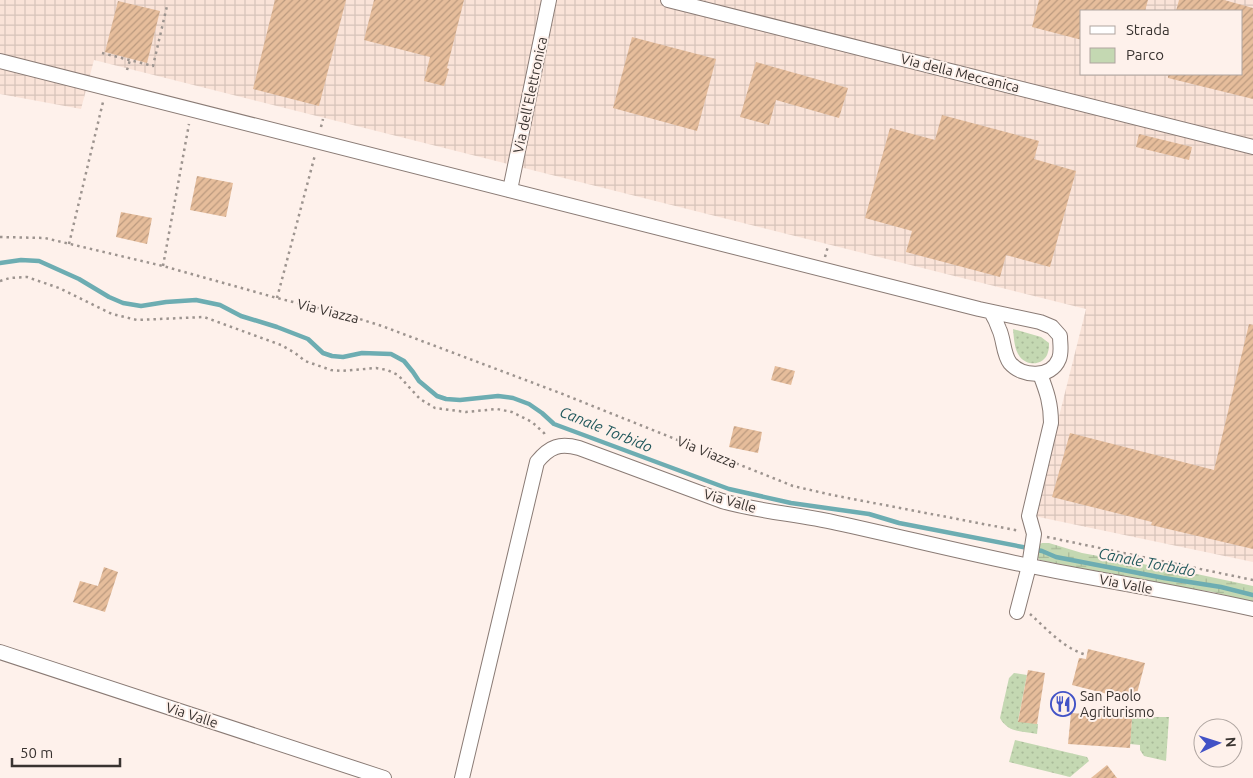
<svg xmlns="http://www.w3.org/2000/svg" width="1253" height="778" viewBox="0 0 1253 778" font-family="Ubuntu,sans-serif">
	<style>
		.industrial { fill: url(#industrial-grid); fill-rule: evenodd }
		.green { fill: url(#green-dots) }
		.wetland { fill: url(#wetland-marsh) }
		.lines { fill: none; stroke-linecap: round; stroke-linejoin: round }
		.stream { stroke: #6dadb2; stroke-width: 4.5 }
		.building { fill: url(#building-hatch) }
		.minor-casing { stroke: #8a7b75; stroke-width: 16 }
		.path { stroke: #9d948f; stroke-width: 2.5; stroke-dasharray: 2.5 4; stroke-linecap: butt }
		.minor { stroke: #fff; stroke-width: 14 }
		.labels { text-anchor: middle; dominant-baseline: central; stroke-width: 4; stroke-linejoin: round; paint-order: stroke }
		.street-label { font-size: 14px; fill: #393330; stroke: #fef1eb }
		.poi-label { font-size: 14px; fill: #393330; stroke: #fef1eb; text-anchor: start }
		.water-label { font-size: 15px; font-style: italic; fill: #1f575b; stroke: #fef1eb }
	</style>
	<defs>
		<pattern id="industrial-grid" width="8" height="8" patternUnits="userSpaceOnUse" patternTransform="scale(1.25)"><rect width="8" height="8" fill="#fae3d8"/><path d="M0 4h8M4 0v8" fill="none" stroke="#d7c3ba"/></pattern>
		<pattern id="green-dots" width="8" height="8" patternUnits="userSpaceOnUse" patternTransform="scale(1.25)"><rect width="8" height="8" fill="#c4d8b2"/><path d="M2 2h.1M6 6h.1" fill="none" stroke="#a9ba99" stroke-width="1.8" stroke-linecap="round"/></pattern>
		<pattern id="wetland-marsh" width="20" height="14" patternUnits="userSpaceOnUse" patternTransform="scale(1.25)"><rect width="20" height="14" fill="#c4d8b2"/><path d="M1 5h8M5 5V1M11 12h8M15 12V8" fill="none" stroke="#a9ba99"/></pattern>
		<pattern id="building-hatch" width="6" height="6" patternUnits="userSpaceOnUse" patternTransform="scale(1.25)"><rect width="6" height="6" fill="#e6bd9b"/><path d="M-1 1l2-2M0 6l6-6M5 7l2-2" fill="none" stroke="#bb9a7f"/></pattern>
	</defs>
	<rect width="100%" height="100%" fill="#fef1eb"/>
	<path class="industrial" d="M 0,0 L 1253,0 L 1253,562 L 1034,516 L 1086,309 L 94,60 L 81,109 L 0,94 ZM 1082,11 L 1242,11 L 1242,74 L 1082,74 Z"/>
	<g class="green">
		<path d="M 1013,329 L 1041,337 L 1049,343 C 1049,346 1049,349 1048,352 C 1045,365 1028,367 1020,357 C 1014,349 1014,338 1013,329 Z"/>
		<path d="M 1014,673 L 1027,675 L 1018,721 L 1038,724 L 1037,734 C 1022,731 1008,733 1000,718 L 1009,678 Z"/>
		<polygon points="1132,717 1169,717 1166,761 1144,756 1140,750 1140,745 1130,744"/>
		<polygon points="1015,740 1087,757 1089,761 1070,777 1009,762"/>
	</g>
	<polygon class="wetland" points="1042,543 1049,543 1082,553 1192,573 1253,586 1253,602 1213,592 1134,580 1040,560 1036,556 1038,545"/>
	<g class="lines">
		<g class="stream">
			<polyline points="0,263 21,260 39,261 79,279 109,297 123,303 141,306 166,302 196,300 220,305 241,316 277,327 308,339 323,353 332,356 343,357 362,353 391,354 404,361 413,372 419,381 437,396 446,399 460,400 498,396 513,398 529,404 542,413 554,424 729,489 791,503 869,514 899,523 1028,548"/>
			<polyline points="1037,550 1042,551 1056,557 1164,578 1221,587 1253,595"/>
		</g>
	</g>
	<g class="building">
		<polygon points="275,0 346,0 319,106 253,89"/>
		<polygon points="374,0 464,0 447,68 449,69 444,86 424,81 430,57 364,40"/>
		<polygon points="1039,0 1148,0 1145,11 1082,11 1082,40 1032,27"/>
		<polygon points="1179,0 1224,0 1253,8 1253,99 1168,78 1168,74 1242,74 1242,11 1176,11"/>
		<polygon points="118,1 160,11 147,63 105,52"/>
		<polygon points="632,37 716,59 697,131 613,108"/>
		<polygon points="756,62 848,88 839,118 776,100 769,125 740,117"/>
		<polygon points="942,115 1039,141 1034,159 1076,171 1050,267 1006,255 1000,277 906,252 912,231 865,218 890,128 935,140"/>
		<polygon points="1139,134 1192,147 1189,160 1136,147"/>
		<polygon points="197,176 233,183 226,217 190,210"/>
		<polygon points="121,212 152,218 147,244 116,237"/>
		<polygon points="1249,324 1253,325 1253,549 1151,525 1152,522 1052,497 1070,433 1214,470"/>
		<polygon points="775,366 795,371 791,385 771,380"/>
		<polygon points="734,426 762,432 758,453 729,447"/>
		<polygon points="104,567 118,572 105,612 73,602 80,581 98,586"/>
		<polygon points="1088,649 1145,663 1135,701 1072,685 1079,658 1086,659"/>
		<polygon points="1028,670 1045,673 1037,724 1018,722"/>
		<polygon points="1071,713 1132,717 1130,748 1068,744"/>
		<polygon points="1107,765 1117,778 1091,778"/>
	</g>
	<g class="lines">
		<defs>
			<g id="minor">
				<polyline points="668,0 1253,147"/>
				<path d="M 0,61 L 979,309 L 1040,322 L 1052,327 L 1060,336 C 1060,344 1062,352 1059,359 C 1051,379 1022,377 1010,363 C 1003,354 1004,339 999,329 C 997,323 994,317 991,312"/>
				<polyline points="510,190 549,0"/>
				<path d="M 1017,612 L 1029,566 L 1034,534 L 1029,516 L 1051,423 C 1051,404 1047,392 1040,374"/>
				<polyline points="0,652 384,778"/>
				<path d="M 462,778 L 537,462 C 550,446 560,443 579,448 L 722,501 C 760,512 799,514 837,523 C 902,537 965,553 1030,566 C 1104,581 1179,592 1253,609"/>
			</g>
		</defs>
		<use href="#minor" class="minor-casing"/>
		<g class="path">
			<polyline points="102,53 153,66 167,6"/>
			<polyline points="127,70 130,60"/>
			<polyline points="321,127 323,119"/>
			<polyline points="0,237 45,238 163,266 277,298 350,316 382,326 560,393 793,486 832,495 1020,531"/>
			<polyline points="69,244 103,102"/>
			<polyline points="825,257 828,246"/>
			<polyline points="163,266 189,124"/>
			<polyline points="0,281 10,278 27,277 59,288 112,314 137,320 204,317 281,345 295,353 305,361 331,370 341,371 376,368 387,370 398,375 420,399 435,408 466,412 497,409 512,412 532,422 544,433 545,436"/>
			<polyline points="277,298 315,155"/>
			<polyline points="1047,537 1253,580"/>
			<path d="M 1030,614 C 1047,629 1064,649 1087,655"/>
		</g>
		<use href="#minor" class="minor"/>
	</g>
	<defs>
		<symbol id="restaurant-ring" viewBox="-11 -11 22 22"><circle r="9.5" fill="#fef1eb" stroke="#4252c6" stroke-width="1.5"/><path d="M-5-6h1v4h1v-4h1v4h1v-4h1v5L-1.5 .5V6h-2V.5L-5-1ZM5-6V6H3V1.5H1.5Q1.5-4 5-6Z" fill="#4252c6"/></symbol>
	</defs>
	<g fill-rule="evenodd">
		<use href="#restaurant-ring" x="1049" y="690" width="28" height="28"/>
	</g>
	<g class="labels">
		<g class="street-label">
			<text transform="translate(960 73) rotate(14)">Via della Meccanica</text>
			<text transform="translate(530 95) rotate(-78)">Via dell'Elettronica</text>
			<text transform="translate(328 311) rotate(14)">Via Viazza</text>
			<text transform="translate(707 452) rotate(22)">Via Viazza</text>
			<text transform="translate(730 501) rotate(16)">Via Valle</text>
			<text transform="translate(1126 584) rotate(11)">Via Valle</text>
			<text transform="translate(192 715) rotate(18)">Via Valle</text>
		</g>
		<g class="poi-label">
			<text x="1080" y="696">San Paolo<tspan x="1080" dy="16">Agriturismo</tspan></text>
		</g>
		<g class="water-label">
			<text transform="translate(606 429) rotate(22)">Canale Torbido</text>
			<text transform="translate(1147 562) rotate(11)">Canale Torbido</text>
		</g>
	</g>
	<rect x="1080" y="10" width="162" height="65" fill="#fef1eb" stroke="#afa5a0"/>
	<rect x="1090" y="26" width="25" height="8" fill="#ffffff" stroke="#afa5a0"/>
	<text x="1126" y="35" font-size="15" fill="#393330">Strada</text>
	<rect x="1090" y="48" width="25" height="15" fill="#c4d8b2" stroke="#afa5a0"/>
	<text x="1126" y="60" font-size="15" fill="#393330">Parco</text>
	<g transform="translate(1218 743) rotate(86)"><circle r="24" fill="#fef1eb" stroke="#afa5a0"/>
	<path d="M0-4L9 19L0 12L-9 19Z" fill="#4252c6"/>
	<text y="-8" font-size="14" font-weight="bold" text-anchor="middle" fill="#393330">N</text>
	</g>
	<path d="M12 758v8h108v-8" fill="none" stroke="#393330" stroke-width="2.5"/>
	<text x="20" y="758" font-size="15" fill="#393330" stroke="#fef1eb" stroke-width="4" paint-order="stroke">50 m</text>
</svg>
